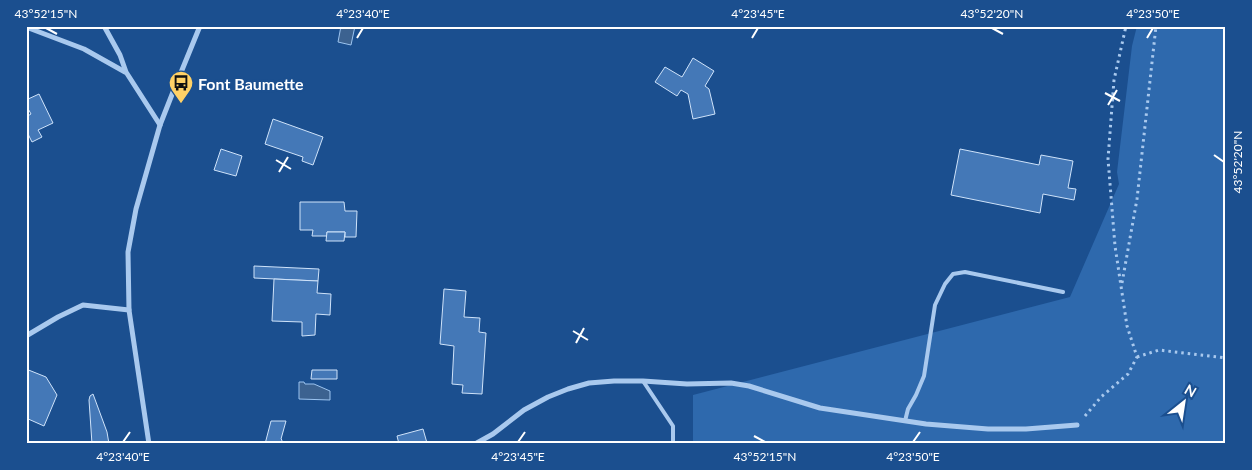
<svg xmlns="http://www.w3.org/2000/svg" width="1252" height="470" viewBox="0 0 1252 470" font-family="Lato,sans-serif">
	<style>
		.green { fill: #2e69ad }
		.water { fill: #3c6290; stroke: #9cc4f0 }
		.building { fill: #4478b7; stroke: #cfe3fa }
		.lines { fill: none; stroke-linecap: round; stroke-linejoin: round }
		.path { stroke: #a9c9ee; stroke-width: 3; stroke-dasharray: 2.5 4; stroke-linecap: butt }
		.service { stroke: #a9c9ee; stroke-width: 4 }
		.minor { stroke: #a9c9ee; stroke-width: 5 }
		.ticks { fill: none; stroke: #fff; stroke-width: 2 }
		.labels { text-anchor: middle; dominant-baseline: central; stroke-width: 4.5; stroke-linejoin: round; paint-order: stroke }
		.poi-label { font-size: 16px; font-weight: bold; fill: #fff; stroke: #1b4f8f; text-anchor: start }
		.neatline { fill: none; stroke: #fff; stroke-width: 2 }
		.ticks-label { font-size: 12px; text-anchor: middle; fill: #fff }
	</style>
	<rect width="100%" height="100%" fill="#1b4f8f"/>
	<polygon class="green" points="1137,26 1226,26 1226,444 693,444 693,395 1070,297 1119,184 1117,172 1132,46"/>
	<g class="water">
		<polygon points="341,26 355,26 351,45 338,42"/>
		<polygon points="299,382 304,382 305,384 314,384 330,391 330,400 299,399"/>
	</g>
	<g class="building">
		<polygon points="693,58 714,71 705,86 709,89 715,114 693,119 688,94 681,90 677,96 655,82 665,67 682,77"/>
		<polygon points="39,94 53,123 38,130 42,137 32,142 27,132 26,133 26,117 31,114 26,105 26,100"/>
		<polygon points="273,119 323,137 313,165 302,161 303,157 265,144"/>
		<polygon points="221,149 242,156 236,176 214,170"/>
		<polygon points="960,149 1039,165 1041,155 1073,161 1068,188 1076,189 1074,200 1043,194 1040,213 951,195"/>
		<polygon points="300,202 344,202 345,211 357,211 356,237 345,237 345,232 327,232 327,236 312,236 313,230 300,230"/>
		<polygon points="327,232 345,232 344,241 326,241"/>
		<polygon points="254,266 319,269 318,281 254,278"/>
		<polygon points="274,279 318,281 317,293 331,294 330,315 316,314 315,335 302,336 302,322 272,321"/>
		<polygon points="444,289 466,291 464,317 480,318 479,332 486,333 482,394 462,393 463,385 452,384 454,346 440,344"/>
		<polygon points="26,369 46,377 57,395 44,426 26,418"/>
		<polygon points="312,370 337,370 337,379 311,379"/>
		<polygon points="93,394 107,432 109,444 92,444 89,400 90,396"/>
		<polygon points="271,421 286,421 281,439 282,440 281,444 265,444"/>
		<polygon points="423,429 427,443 399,444 397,436"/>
	</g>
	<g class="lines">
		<g class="path">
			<polyline points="1122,283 1137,199 1156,26"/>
			<polyline points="1137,357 1159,350 1226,358"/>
			<polyline points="1085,416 1101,397 1128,374 1137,357 1127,326 1115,246 1108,159 1114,80 1126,26"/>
		</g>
		<g class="service">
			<polyline points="643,381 673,426 673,444"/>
			<polyline points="905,421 908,409 916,395 924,376 935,305 945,284 953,274 965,272 1063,292"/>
		</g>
		<g class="minor">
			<polyline points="104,26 120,55 126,72 160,125"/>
			<polyline points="26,27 84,49 125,72"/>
			<polyline points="26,336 58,317 83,305 129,310"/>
			<polyline points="149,444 129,310 128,252 136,209 160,125 173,92 200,26"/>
			<polyline points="475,444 493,434 524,410 548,397 568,389 589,383 614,381 643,381 687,384 731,383 749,386 820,408 926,424 988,429 1026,429 1077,425"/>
		</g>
	</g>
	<path class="ticks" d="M 46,28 L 57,34M 992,28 L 1003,34M 357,38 L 363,28M 752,38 L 758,28M 1147,38 L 1153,28M 1105,93 L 1120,101M 1108,105 L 1117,90M 1214,155 L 1224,162M 276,160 L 291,169M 279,172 L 288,157M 573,331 L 588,340M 576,343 L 584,328M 754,436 L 765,442M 123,442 L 130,432M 518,442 L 525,432M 913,442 L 920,432"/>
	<defs>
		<symbol id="bus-pin" viewBox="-11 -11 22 30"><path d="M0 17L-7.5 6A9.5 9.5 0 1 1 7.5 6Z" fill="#ffd166" stroke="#1b4f8f"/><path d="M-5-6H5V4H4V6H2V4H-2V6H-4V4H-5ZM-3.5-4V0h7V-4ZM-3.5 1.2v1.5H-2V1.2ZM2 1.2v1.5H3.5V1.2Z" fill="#111"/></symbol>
	</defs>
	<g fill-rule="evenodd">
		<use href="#bus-pin" x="167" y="69" width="28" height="38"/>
	</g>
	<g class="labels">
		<g class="poi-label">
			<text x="198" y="83">Font Baumette</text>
		</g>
	</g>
	<rect width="1252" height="470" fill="none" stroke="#1b4f8f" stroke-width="55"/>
	<g transform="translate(1184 402) rotate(30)" stroke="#1b4f8f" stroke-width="4" paint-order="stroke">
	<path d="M0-4L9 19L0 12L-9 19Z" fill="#ffffff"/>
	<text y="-8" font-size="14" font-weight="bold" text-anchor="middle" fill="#ffffff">N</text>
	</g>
	<rect x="28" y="28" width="1196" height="414" class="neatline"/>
	<g class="ticks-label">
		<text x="46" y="18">43°52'15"N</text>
		<text x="363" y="18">4°23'40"E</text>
		<text x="758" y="18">4°23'45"E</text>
		<text x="992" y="18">43°52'20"N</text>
		<text x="1153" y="18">4°23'50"E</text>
		<text transform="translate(1238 162) rotate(-90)" y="4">43°52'20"N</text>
		<text x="123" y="461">4°23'40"E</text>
		<text x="518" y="461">4°23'45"E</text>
		<text x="765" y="461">43°52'15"N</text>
		<text x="913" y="461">4°23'50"E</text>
	</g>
</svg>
